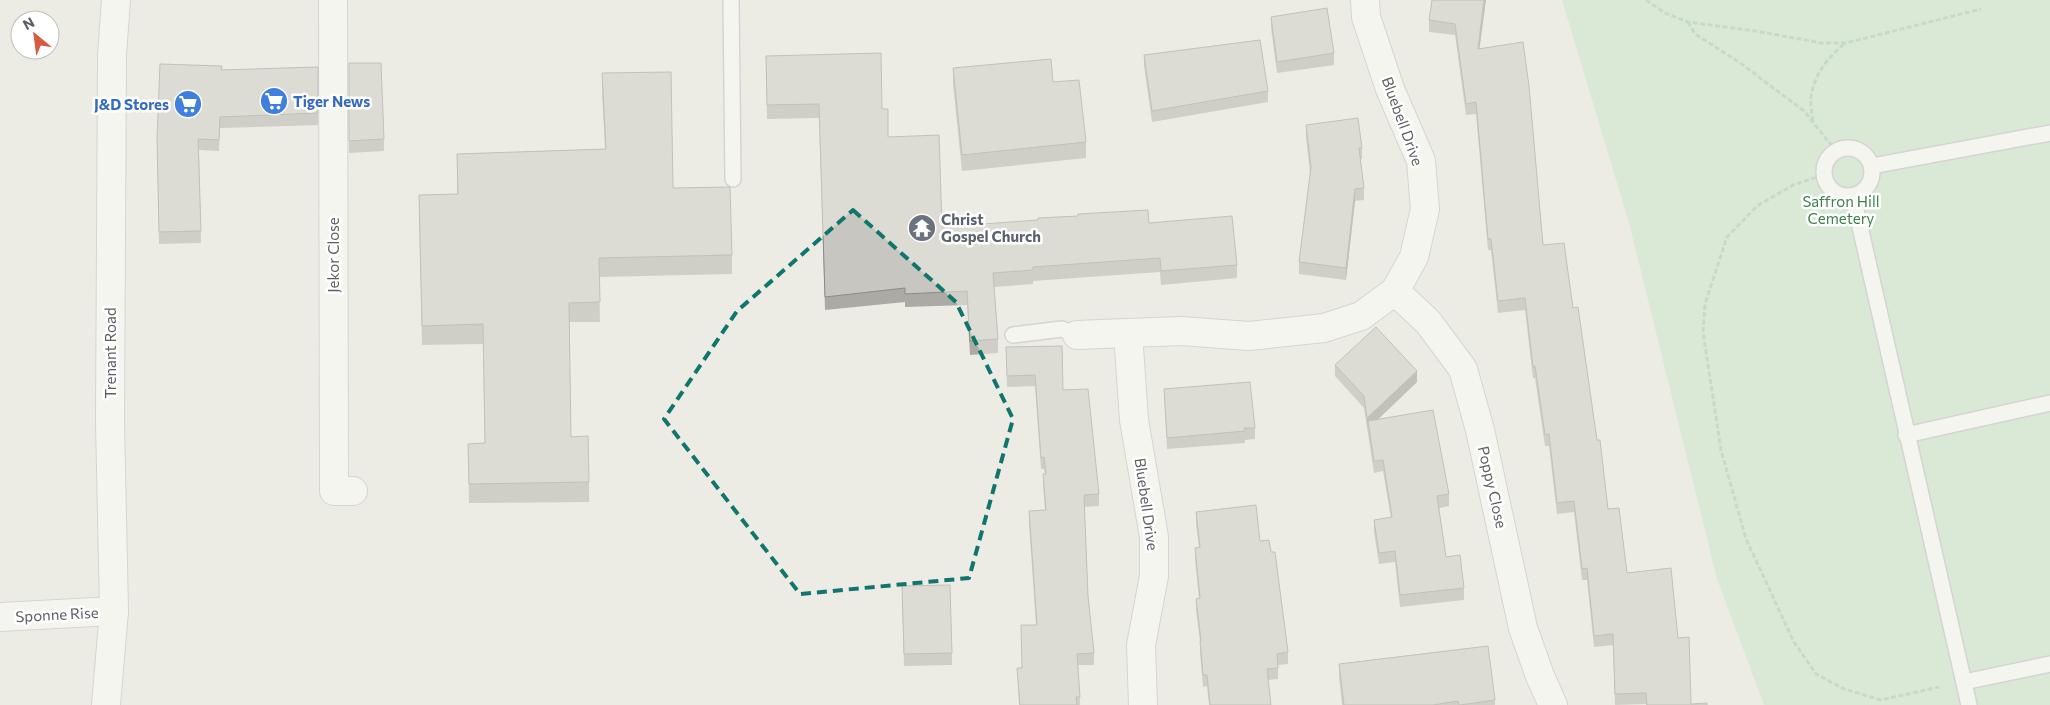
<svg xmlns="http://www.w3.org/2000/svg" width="2050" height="705" viewBox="0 0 2050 705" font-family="Commissioner,sans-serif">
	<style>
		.green { fill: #c3e2c6 }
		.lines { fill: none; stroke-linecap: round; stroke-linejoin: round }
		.lane-casing { stroke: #b6b8bd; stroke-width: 18 }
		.street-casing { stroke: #b6b8bd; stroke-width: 30 }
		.path { stroke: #9cc2ab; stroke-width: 3; stroke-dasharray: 5 2.5; stroke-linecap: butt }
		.lane { stroke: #fff; stroke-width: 15 }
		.street { stroke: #fff; stroke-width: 28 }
		.wall { fill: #acaaa5 }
		.shaded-wall { fill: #8c8b86 }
		.building { fill: #c8c6c0; stroke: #8c8b86 }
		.marked { fill: none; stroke: #0f766e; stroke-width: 4; stroke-dasharray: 10 6; stroke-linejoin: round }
		.labels { text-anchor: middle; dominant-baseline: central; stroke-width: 5; stroke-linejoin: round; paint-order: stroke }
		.shop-label { font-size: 15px; font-weight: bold; fill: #366cbe; stroke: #fff; text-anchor: start }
		.street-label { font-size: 15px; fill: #5c5e63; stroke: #fff }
		.park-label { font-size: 15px; fill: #3e8048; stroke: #fff }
		.worship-label { font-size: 15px; font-weight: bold; fill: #5b616d; stroke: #fff; text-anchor: start }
	</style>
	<rect width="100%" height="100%" fill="#edece4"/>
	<polygon class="green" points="1562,0 2050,0 2050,705 1764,705 1717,579 1629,223"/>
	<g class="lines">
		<defs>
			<g id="lane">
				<polyline points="731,0 733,179"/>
				<circle cx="1848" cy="172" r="24"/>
				<polyline points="1872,166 2050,133"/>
				<polyline points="1853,196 1969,705"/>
				<polyline points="1013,335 1062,329 1077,335"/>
				<polyline points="1906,435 2050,403"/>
				<polyline points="1964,682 2050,664"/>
			</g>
			<g id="street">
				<polyline points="333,0 334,491 353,491"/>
				<polyline points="1395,291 1428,322 1463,369 1480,430 1523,628 1540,676 1553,705"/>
				<polyline points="1077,335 1128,333"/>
				<polyline points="0,617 114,611"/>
				<polyline points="106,705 114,611 110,422 112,55 116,0"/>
				<polyline points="1143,705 1141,645 1154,576 1154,537 1134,420 1128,333 1181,331 1249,336 1324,328 1361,316 1395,291 1414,257 1425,209 1421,161 1390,89 1366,17 1365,0"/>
			</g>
		</defs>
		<use href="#lane" class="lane-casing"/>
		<use href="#street" class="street-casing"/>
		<g class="path">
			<polyline points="1646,0 1665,13 1688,22 1755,31 1822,43 1846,43 1981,9"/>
			<polyline points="1688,22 1695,34 1739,62 1804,111 1836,151"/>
			<path d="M 1813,121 C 1812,113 1810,104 1811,97 C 1814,74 1828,58 1844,44"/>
			<polyline points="1823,175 1793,185 1757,206 1727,237 1705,304 1703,332 1721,450 1746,539 1794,642 1816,674 1844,689 1881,700 1939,687"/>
		</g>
		<use href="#lane" class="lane"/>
		<use href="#street" class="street"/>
	</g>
	<g class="wall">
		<polygon points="1432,0 1479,49 1543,245 1573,308 1608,509 1627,573 1678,638 1691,704 1707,705 1646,705 1646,704 1615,705 1613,645 1594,647 1587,580 1582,580 1574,512 1557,514 1549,446 1545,446 1535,378 1533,378 1525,310 1498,313 1491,250 1488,250 1476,114 1466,115 1455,35 1429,32 1429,20"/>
		<polygon points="1271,17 1334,53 1334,65 1277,73 1271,28"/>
		<polygon points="1144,55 1268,91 1268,102 1152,122 1144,66"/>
		<polygon points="349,63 384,139 384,151 349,153"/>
		<polygon points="318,67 318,125 220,128 219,151 199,150 201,243 159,244 157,138 222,70"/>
		<polygon points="953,68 1053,82 1086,142 1086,158 962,171 953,84"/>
		<polygon points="766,70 882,109 888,137 942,227 1149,223 1237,265 1237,278 1161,285 1160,272 1033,281 1033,284 994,287 998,339 998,353 970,355 967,305 905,307 905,302 825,310 819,118 767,119"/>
		<polygon points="602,73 673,188 732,255 732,274 599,277 600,322 569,322 571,437 589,482 589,502 469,503 468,444 485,443 483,344 422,345 419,214 457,194 457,154 605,149 602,92"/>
		<polygon points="1306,125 1362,148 1362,159 1360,159 1364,188 1364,200 1355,201 1346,280 1299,274 1299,262 1310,173 1306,137"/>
		<polygon points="1006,347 1063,390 1099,494 1099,506 1084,507 1088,596 1094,653 1094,665 1078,665 1080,705 1019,705 1017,668 1022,668 1036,625 1029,523 1029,511 1045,510 1043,485 1043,474 1045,474 1044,469 1041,469 1035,386 1007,387"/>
		<polygon points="1335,365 1417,382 1378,419 1449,494 1449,506 1439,508 1446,557 1464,588 1464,600 1400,607 1395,562 1379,564 1374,532 1374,520 1391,518 1383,471 1374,473 1364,408 1335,376"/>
		<polygon points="1164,389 1255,428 1255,439 1245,440 1245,443 1167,449"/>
		<polygon points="1196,512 1260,541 1271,552 1288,652 1288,664 1278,665 1278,679 1268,680 1271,705 1209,705 1207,686 1203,687 1200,652 1200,641 1196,610 1196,599 1199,599 1195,559 1195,548 1199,547 1196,524"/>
		<polygon points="902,597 952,653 952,665 904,666"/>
		<polygon points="1339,664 1495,700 1495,705 1342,705 1339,676"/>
	</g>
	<g class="shaded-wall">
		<polygon points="1484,0 1486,0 1478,60 1478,49"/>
		<polygon points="1355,189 1355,201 1346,280 1346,268"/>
		<polygon points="1417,371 1417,382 1369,428 1368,421 1367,430 1367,418"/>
	</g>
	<g class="building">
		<polygon points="1432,0 1484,0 1478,49 1523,42 1529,86 1543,245 1564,243 1573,308 1578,307 1597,440 1600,440 1608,509 1619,508 1627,573 1671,568 1678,638 1689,637 1691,704 1707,703 1707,705 1647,705 1646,693 1615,694 1613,634 1594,636 1587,568 1582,569 1574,501 1557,503 1549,434 1545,435 1535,366 1533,367 1525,298 1498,301 1491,239 1488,239 1476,102 1466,104 1455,24 1429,20"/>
		<polygon points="1327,8 1334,53 1277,62 1271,17"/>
		<polygon points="1260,40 1268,91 1152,111 1144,55"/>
		<polygon points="881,53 882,109 888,109 888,137 939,135 942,227 1038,220 1038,218 1078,216 1078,214 1148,210 1149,223 1232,216 1237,265 1161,271 1160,258 1033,267 1033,270 993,273 998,339 970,341 967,291 905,294 905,288 825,297 819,104 767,105 766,56"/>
		<polygon points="1051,59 1053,82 1079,80 1086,142 962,155 953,68"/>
		<polygon points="349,63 381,63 384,139 349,141"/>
		<polygon points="160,64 222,66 221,70 318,67 318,113 220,117 219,140 198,139 201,231 159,232 157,138"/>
		<polygon points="671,72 673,188 730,187 732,255 599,258 600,302 569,303 571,437 588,436 589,482 469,484 468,444 485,443 483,324 422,326 419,195 458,194 457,154 606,149 602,73"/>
		<polygon points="1358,118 1362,148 1359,148 1364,188 1355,189 1346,268 1299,262 1311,167 1306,125"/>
		<polygon points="1376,327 1417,371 1367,418 1364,396 1335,365"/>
		<polygon points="1062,346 1063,390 1088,389 1099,494 1084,495 1088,596 1094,653 1077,654 1080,697 1076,697 1077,705 1020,705 1017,668 1022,668 1021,625 1037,625 1029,511 1046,510 1043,474 1046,474 1044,457 1041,458 1035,375 1007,376 1006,347"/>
		<polygon points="1250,382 1255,428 1244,428 1245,431 1167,438 1164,389"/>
		<polygon points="1433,410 1449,494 1437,496 1446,557 1460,555 1464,588 1400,595 1395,551 1379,553 1374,520 1392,517 1383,460 1374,461 1368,421"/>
		<polygon points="1256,505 1260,541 1269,540 1271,552 1275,552 1288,652 1277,654 1278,668 1267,669 1271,705 1210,705 1207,675 1203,675 1200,641 1201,641 1196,599 1200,598 1195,548 1200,547 1196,512"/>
		<polygon points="950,585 952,653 904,654 902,586"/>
		<polygon points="1488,646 1495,700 1460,705 1459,705 1458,701 1433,705 1344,705 1339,664"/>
	</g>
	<path d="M0 0H2050V705H0ZM 853,210 L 956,302 L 1013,419 L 969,578 L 800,594 L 664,419 L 737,311 Z" fill="#edece4" fill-opacity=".55" fill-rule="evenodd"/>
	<path class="marked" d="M 853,210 L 956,302 L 1013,419 L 969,578 L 800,594 L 664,419 L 737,311 Z"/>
	<defs>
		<symbol id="supermarket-disc" viewBox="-11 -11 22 22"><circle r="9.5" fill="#3f7fe0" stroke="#fff"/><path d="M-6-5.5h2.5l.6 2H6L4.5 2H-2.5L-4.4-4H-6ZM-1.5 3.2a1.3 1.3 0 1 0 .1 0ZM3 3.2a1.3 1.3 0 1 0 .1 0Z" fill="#fff"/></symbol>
		<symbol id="temple-disc" viewBox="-11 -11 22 22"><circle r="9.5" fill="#6b7280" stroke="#fff"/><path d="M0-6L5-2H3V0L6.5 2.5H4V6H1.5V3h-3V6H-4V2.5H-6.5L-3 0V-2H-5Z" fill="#fff"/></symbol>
	</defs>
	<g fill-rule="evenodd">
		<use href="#supermarket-disc" x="258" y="85" width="32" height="32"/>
		<use href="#supermarket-disc" x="172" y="88" width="32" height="32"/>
		<use href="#temple-disc" x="906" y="212" width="32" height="32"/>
	</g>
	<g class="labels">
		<g class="shop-label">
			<text x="293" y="101">Tiger News</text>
			<text x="169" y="104" text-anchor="end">J&amp;D Stores</text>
		</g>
		<g class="street-label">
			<text transform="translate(1403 121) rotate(70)">Bluebell Drive</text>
			<text transform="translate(333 255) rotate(-90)">Jekor Close</text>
			<text transform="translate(110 353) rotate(-90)">Trenant Road</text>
			<text transform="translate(1493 487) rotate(77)">Poppy Close</text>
			<text transform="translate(1147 504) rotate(82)">Bluebell Drive</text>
			<text transform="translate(57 614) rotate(-3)">Sponne Rise</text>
		</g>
		<g class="park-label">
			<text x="1841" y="201">Saffron Hill<tspan x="1841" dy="17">Cemetery</tspan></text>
		</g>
		<g class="worship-label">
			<text x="941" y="219">Christ<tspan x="941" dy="17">Gospel Church</tspan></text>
		</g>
	</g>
	<g transform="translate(35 35) rotate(331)"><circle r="24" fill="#ffffff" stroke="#bebfc1"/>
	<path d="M0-4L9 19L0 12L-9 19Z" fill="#d75b40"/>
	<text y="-8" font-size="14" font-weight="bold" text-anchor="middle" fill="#5c5e63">N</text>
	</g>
</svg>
